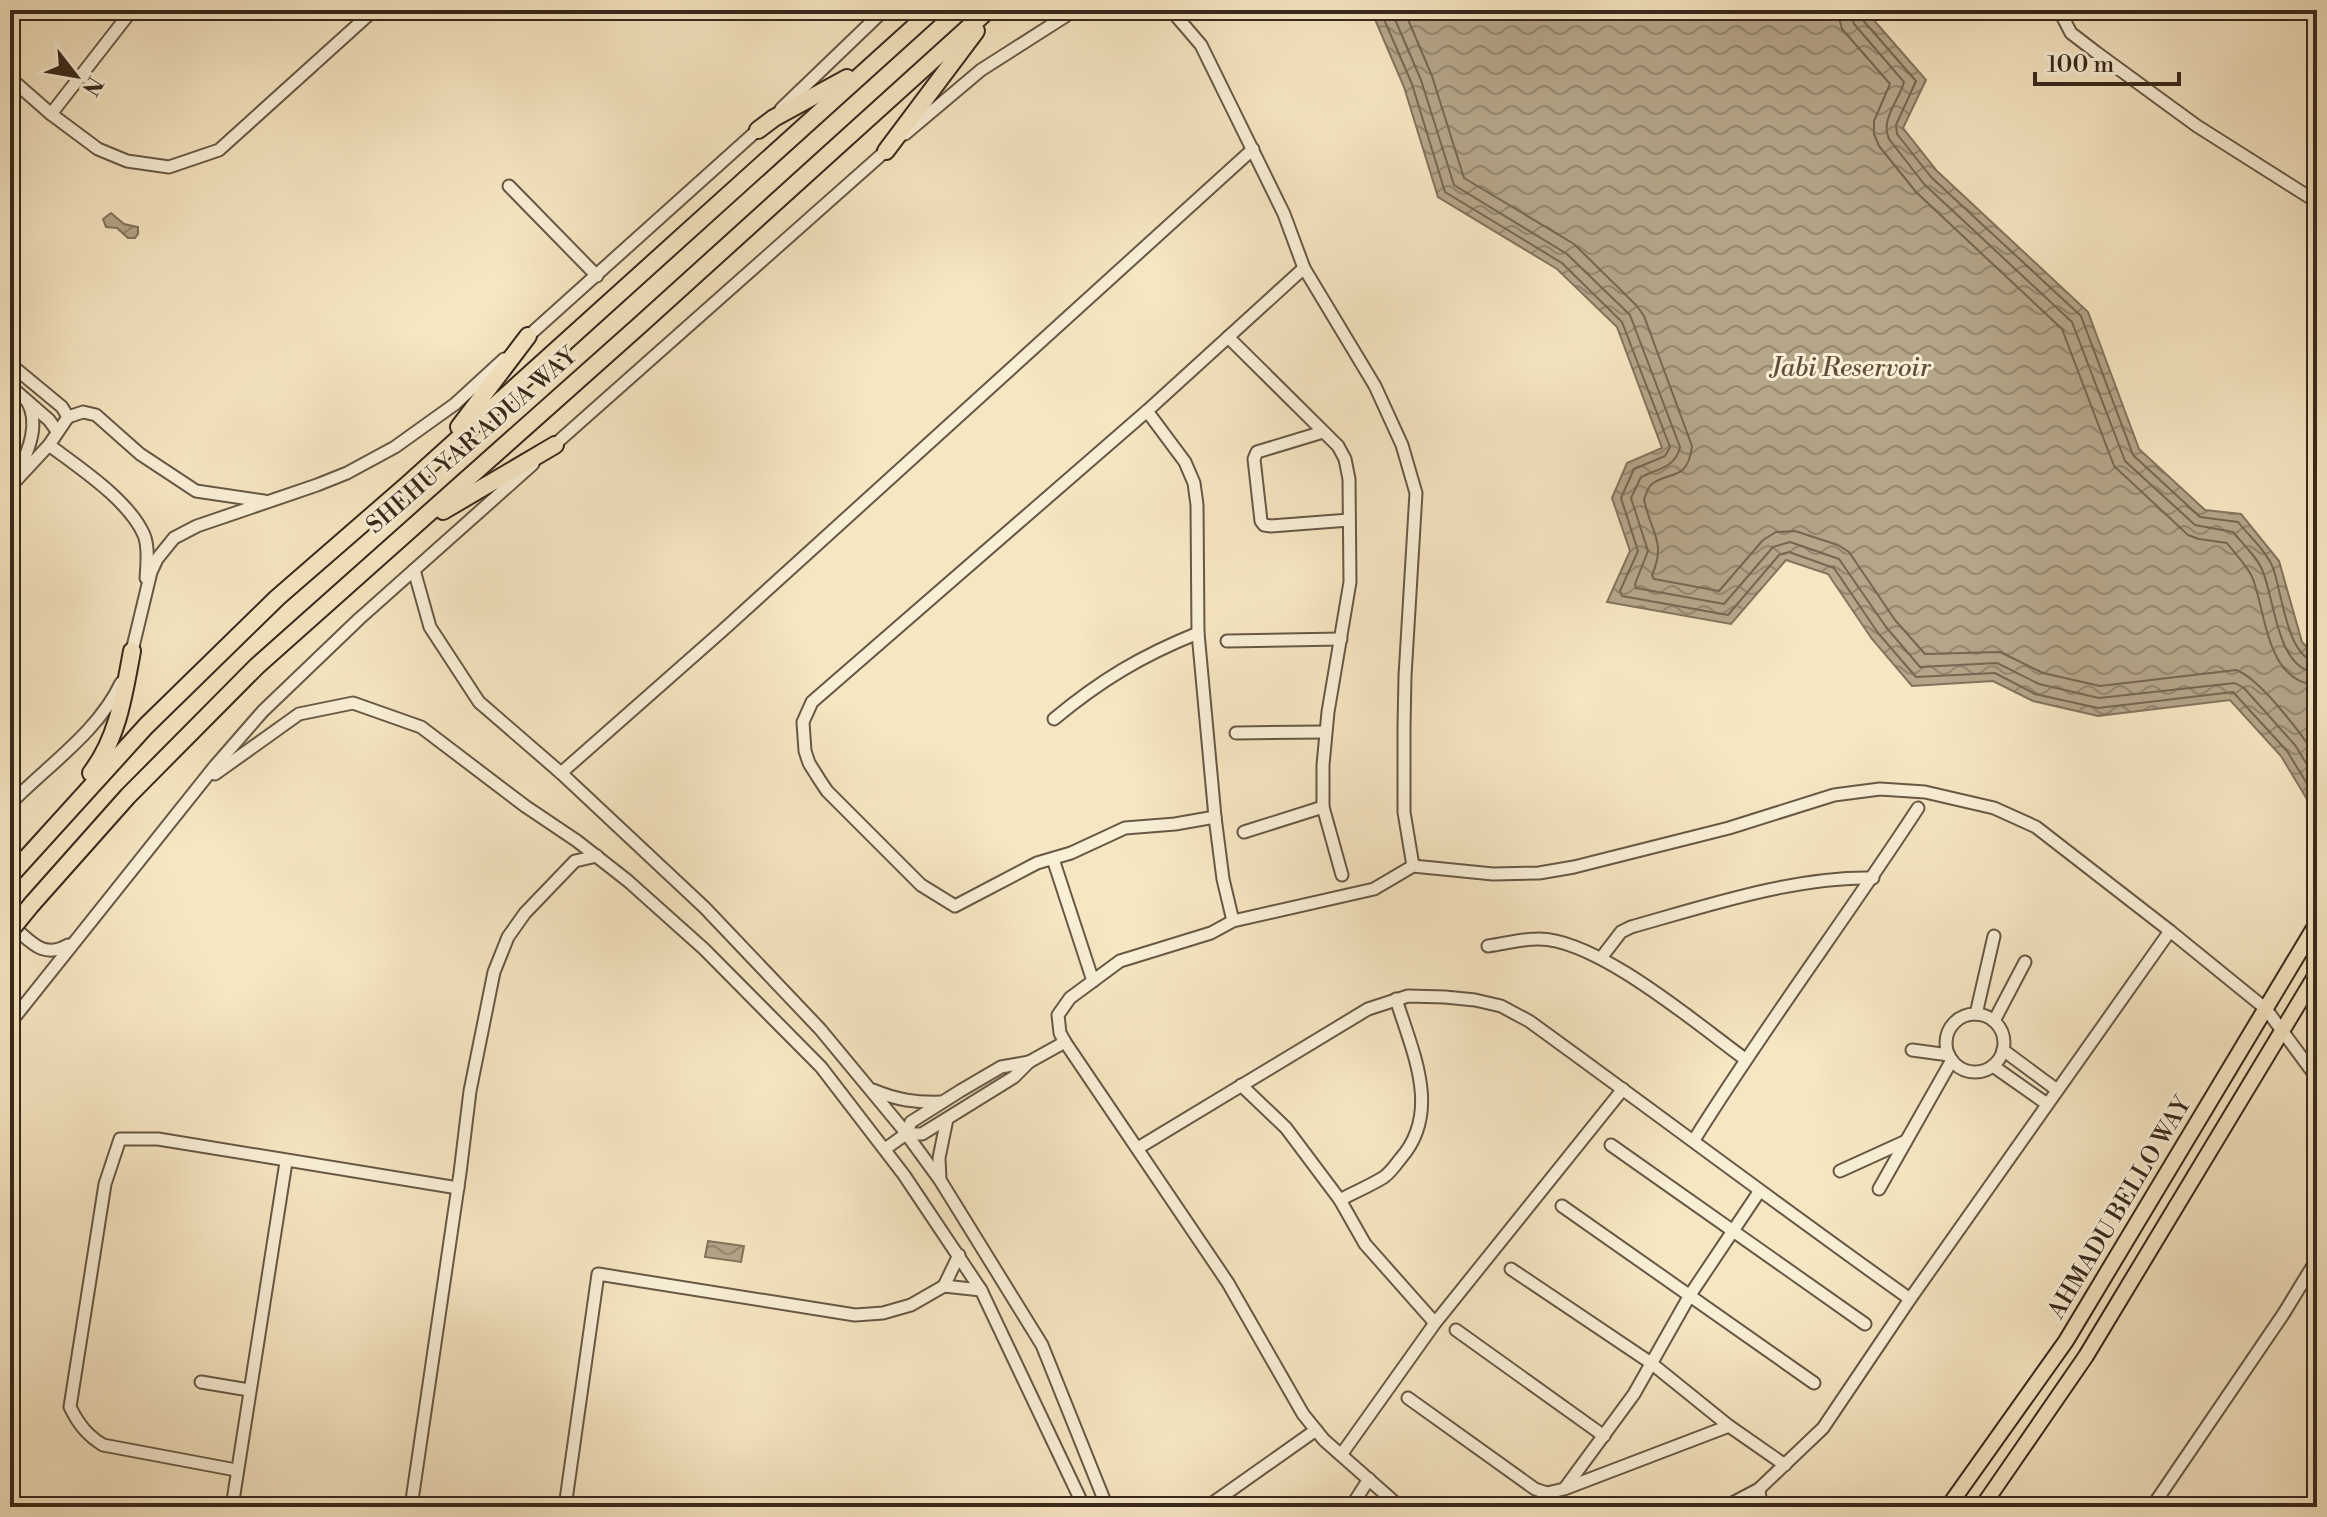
<svg xmlns="http://www.w3.org/2000/svg" width="2327" height="1517" viewBox="0 0 2327 1517" font-family="'Libre Bodoni',serif">
	<style>
		.water { fill: url(#water-waves); stroke: #83735d; stroke-width: 2 }
		.lines { fill: none; stroke-linecap: round; stroke-linejoin: round }
		.shore { stroke: #766652; stroke-width: 2 }
		.minor-casing { stroke: #675845; stroke-width: 15 }
		.major-casing { stroke: #37281b; stroke-width: 18 }
		.highway-casing { stroke: #37281b; stroke-width: 20 }
		.minor { stroke: #f9efd7; stroke-width: 11 }
		.major { stroke: #f6e6c2; stroke-width: 14 }
		.highway { stroke: #f6e6c2; stroke-width: 16 }
		.highway-bridge-casing { stroke: #37281b; stroke-width: 20; stroke-linecap: butt }
		.highway-bridge { stroke: #f6e6c2; stroke-width: 16 }
		.labels { text-anchor: middle; dominant-baseline: central; stroke-width: 6; stroke-linejoin: round; paint-order: stroke }
		.street-label { font-size: 24px; fill: #37281b; stroke: #f9efd7 }
		.water-label { font-size: 26px; font-style: italic; fill: #5d4e3c; stroke: #f9efd7 }
	</style>
	<defs>
		<pattern id="water-waves" width="16" height="10" patternUnits="userSpaceOnUse" patternTransform="scale(2)"><rect width="16" height="10" fill="#b5a589"/><path d="M0 5q4-4 8 0t8 0" fill="none" stroke="#94866f"/></pattern>
	</defs>
	<rect width="100%" height="100%" fill="#f6e6c2"/>
	<filter id="stains"><feTurbulence type="fractalNoise" baseFrequency=".0025" numOctaves="4"/><feColorMatrix values="0 0 0 0 .2 0 0 0 0 .09 0 0 0 0 .02 0 0 0 .5 -.17"/></filter>
	<radialGradient id="worn" r=".72"><stop offset=".6" stop-color="#630" stop-opacity="0"/><stop offset="1" stop-color="#630" stop-opacity=".3"/></radialGradient>
	<g class="water">
		<polygon points="1371,10 1865,10 1926,80 1903,128 1937,171 2088,312 2139,449 2205,510 2241,514 2279,561 2302,642 2317,658 2317,816 2281,756 2230,700 2098,716 2033,701 1993,681 1912,686 1872,639 1828,574 1786,560 1731,624 1607,602 1630,551 1612,498 1627,463 1662,448 1617,327 1557,269 1438,197 1404,87"/>
		<polygon points="111,213 124,224 138,227 138,234 135,238 128,238 117,228 106,227 103,219"/>
		<polygon points="708,1241 744,1246 741,1262 705,1257"/>
	</g>
	<g class="lines">
		<g class="shore">
			<polyline points="1380,10 1412,84 1445,192 1562,263 1622,322 1670,447 1665,456 1634,469 1621,498 1638,551 1620,591 1622,596 1728,615 1779,555 1789,552 1834,568 1878,633 1916,677 1995,673 2035,694 2098,708 2233,692 2287,751 2317,800"/>
			<path d="M 1391,10 L 1421,80 L 1454,185 L 1567,254 L 1630,315 L 1680,447 C 1676,467 1658,469 1641,477 L 1631,498 L 1648,551 L 1635,584 L 1636,588 L 1724,604 L 1773,547 L 1790,542 L 1839,559 L 1886,627 L 1920,667 L 1997,663 L 2039,684 L 2099,698 L 2235,683 L 2244,688 L 2295,745 L 2317,781"/>
			<path d="M 1404,10 L 1432,76 L 1464,178 L 1574,244 L 1637,306 L 1644,316 L 1692,446 C 1688,484 1665,470 1650,486 C 1647,490 1646,495 1644,499 C 1650,532 1667,541 1652,575 L 1654,579 L 1719,591 L 1763,540 L 1776,532 L 1795,531 L 1838,545 L 1849,552 L 1895,620 L 1925,654 L 2000,652 L 2043,673 L 2100,686 L 2236,670 C 2260,678 2303,736 2317,758"/>
			<path d="M 1837,10 L 1842,29 L 1890,84 L 1874,121 L 1874,134 L 1879,146 L 1916,192 L 2062,329 L 2114,466 L 2188,535 L 2199,539 L 2227,543 C 2235,554 2248,566 2253,579 C 2266,614 2267,683 2317,685"/>
			<path d="M 1849,10 L 1854,24 L 1904,82 C 1899,101 1880,119 1889,139 L 1924,184 L 2072,322 L 2125,461 L 2195,525 L 2233,532 C 2243,544 2258,558 2263,572 C 2275,601 2277,670 2317,673"/>
			<path d="M 1859,10 L 1861,18 L 1916,81 L 1896,125 L 1897,134 L 1931,177 L 2081,316 L 2133,455 L 2200,517 L 2238,522 C 2249,536 2267,552 2273,568 C 2282,592 2287,659 2317,662"/>
		</g>
		<defs>
			<g id="minor">
				<polyline points="1171,10 1201,45 1284,214 1304,268 1375,386 1402,445 1416,493 1405,676 1404,726 1404,812 1413,866"/>
				<polyline points="2059,10 2071,33 2097,53 2197,126 2317,202"/>
				<polyline points="10,78 51,114 98,149 127,161 169,167 219,150 374,10"/>
				<polyline points="781,109 884,10"/>
				<polyline points="51,114 132,10"/>
				<polyline points="905,134 981,70 1075,10"/>
				<polyline points="509,186 597,276"/>
				<polyline points="1228,337 1338,446 1345,459 1349,479 1350,582 1328,712 1323,765 1323,807 1342,875"/>
				<polyline points="525,339 762,126"/>
				<polyline points="10,364 62,407 68,417"/>
				<polyline points="10,386 49,420 57,431"/>
				<polyline points="1147,411 1185,462 1194,483 1197,505 1198,633 1215,817 1223,879 1233,921"/>
				<polyline points="68,417 83,412 96,415 140,454 196,491 264,501"/>
				<polyline points="1323,432 1257,452 1254,459 1261,521 1264,525 1271,526 1349,520"/>
				<path d="M 49,445 C 78,467 129,500 144,535 C 149,547 147,565 146,578"/>
				<polyline points="552,447 889,148"/>
				<path d="M 18,472 C 29,450 40,423 27,401"/>
				<polyline points="10,487 49,445 68,417"/>
				<polyline points="414,570 430,627 479,702 561,773 705,908 820,1029 902,1128 940,1180 1042,1345 1107,1507"/>
				<polyline points="1227,641 1341,639"/>
				<polyline points="131,655 151,572 157,559 174,538 197,526 317,485 347,473 395,447 455,404 504,359"/>
				<path d="M 1054,719 C 1101,680 1141,656 1198,633"/>
				<polyline points="1236,733 1325,732"/>
				<polyline points="561,773 722,631 1253,149"/>
				<polyline points="215,774 299,714 353,703 421,727 525,806 577,841 628,881 704,949 821,1067 904,1175 981,1290 1084,1507"/>
				<path d="M 10,804 C 47,766 98,732 121,683"/>
				<polyline points="1215,817 1175,824 1125,828 1071,853 1037,863 955,906 921,885 827,791 819,779 809,763 805,751 803,722 812,702 1147,411 1304,268"/>
				<polyline points="1244,832 1323,807"/>
				<polyline points="1053,859 1093,981"/>
				<path d="M 10,924 C 30,940 42,960 68,945"/>
				<path d="M 1488,946 C 1504,944 1521,939 1537,939 C 1595,937 1697,1024 1745,1059"/>
				<path d="M 1601,958 L 1621,932 L 1631,927 C 1706,906 1796,876 1873,878"/>
				<polyline points="1976,1014 1994,936"/>
				<circle cx="1975" cy="1043" r="29"/>
				<polyline points="1994,1021 2025,962"/>
				<polyline points="10,1023 215,766 263,711 359,619 533,464"/>
				<polyline points="1065,1042 1060,1033 1058,1015 1070,998 1120,961 1211,933 1233,921 1374,889 1413,866 1493,874 1539,873 1574,867 1729,828 1834,795 1880,789 1925,792 1994,808 2036,827 2170,931"/>
				<polyline points="1912,1050 1949,1055"/>
				<polyline points="2003,1050 2057,1090"/>
				<polyline points="1993,1066 2047,1104"/>
				<polyline points="1241,1085 1286,1128 1340,1200 1365,1244 1435,1323"/>
				<path d="M 873,1090 C 897,1100 916,1103 942,1102"/>
				<polyline points="906,1134 922,1134 1014,1077 1029,1062 1065,1042 1228,1283 1303,1414 1324,1440 1400,1507"/>
				<path d="M 1694,1140 C 1765,1026 1845,920 1918,808"/>
				<polyline points="1611,1145 1865,1324"/>
				<path d="M 1138,1148 L 1368,1009 L 1408,996 L 1445,997 L 1475,1000 L 1501,1006 L 1529,1021 C 1656,1113 1782,1208 1910,1299"/>
				<polyline points="885,1149 906,1134 911,1122 960,1091 1001,1067 1029,1062"/>
				<polyline points="1840,1171 1906,1141"/>
				<polyline points="940,1180 939,1158 947,1119"/>
				<polyline points="1879,1189 1952,1060"/>
				<path d="M 1340,1200 C 1354,1192 1370,1186 1384,1177 C 1391,1172 1396,1164 1401,1158 C 1442,1111 1412,1051 1396,999"/>
				<polyline points="1562,1206 1814,1383"/>
				<polyline points="1511,1269 1651,1363 1729,1426 1785,1465"/>
				<polyline points="2305,1281 2317,1290"/>
				<polyline points="944,1286 959,1255"/>
				<polyline points="1456,1330 1604,1436"/>
				<polyline points="201,1382 249,1390"/>
				<polyline points="1408,1398 1535,1489 1547,1493 1564,1489 1729,1426"/>
				<polyline points="1341,1455 1435,1323 1623,1089"/>
				<path d="M 236,1470 L 103,1445 C 87,1435 79,1425 70,1407 L 105,1184 L 120,1139 L 158,1139 L 458,1188"/>
				<polyline points="1565,1488 1634,1394 1690,1295 1759,1192"/>
				<polyline points="1759,1489 1761,1507"/>
				<polyline points="232,1507 286,1162"/>
				<polyline points="411,1507 460,1173 470,1091 494,972 508,937 525,913 575,861 597,856"/>
				<polyline points="565,1507 598,1274 855,1315 883,1313 911,1305 944,1286 981,1290"/>
				<polyline points="1207,1507 1316,1430"/>
				<polyline points="1351,1507 1369,1479"/>
				<polyline points="1725,1507 1759,1489 1823,1428 1910,1299 2170,931 2266,1009 2317,1078"/>
				<polyline points="2152,1507 2284,1313 2317,1259"/>
			</g>
			<g id="major">
				<polyline points="1948,1507 2066,1341 2317,923"/>
				<polyline points="1982,1507 2086,1356 2317,973"/>
			</g>
			<g id="highway">
				<polyline points="758,130 774,118 847,78"/>
				<polyline points="886,151 976,31"/>
				<polyline points="459,427 528,336"/>
				<polyline points="443,511 555,445"/>
				<path d="M 91,773 C 118,738 124,694 132,651"/>
				<polyline points="10,876 146,726 277,598 407,485 933,10"/>
				<polyline points="32,904 128,796 257,666 640,325 988,10"/>
			</g>
		</defs>
		<use href="#minor" class="minor-casing"/>
		<use href="#major" class="major-casing"/>
		<use href="#highway" class="highway-casing"/>
		<use href="#minor" class="minor"/>
		<use href="#major" class="major"/>
		<use href="#highway" class="highway"/>
		<defs>
			<polyline id="highway-bridge" points="10,931 32,904"/>
		</defs>
		<use href="#highway-bridge" class="highway-bridge-casing"/>
		<use href="#highway-bridge" class="highway-bridge"/>
	</g>
	<g class="labels">
		<g class="street-label">
			<text transform="translate(472 441) rotate(-41)">SHEHU YAR'ADUA WAY</text>
			<text transform="translate(2120 1208) rotate(-59)">AHMADU BELLO WAY</text>
		</g>
		<g class="water-label">
			<text x="1851" y="368">Jabi Reservoir</text>
		</g>
	</g>
	<rect width="2327" height="1517" fill="none" stroke="#f6e6c2" stroke-width="40"/>
	<rect x="12" y="12" width="2303" height="1493" fill="none" stroke="#37281b" stroke-width="4"/>
	<rect x="20" y="20" width="2287" height="1477" fill="none" stroke="#37281b" stroke-width="2"/>
	<g transform="translate(76 76) rotate(121)" stroke="#f9efd7" stroke-width="6" paint-order="stroke">
	<path d="M0-6L14 30L0 20L-14 30Z" fill="#37281b"/>
	<text y="-12" font-size="22" font-weight="bold" text-anchor="middle" fill="#37281b">N</text>
	</g>
	<path d="M2035 72v12h144v-12" fill="none" stroke="#37281b" stroke-width="4"/>
	<text x="2047" y="72" font-size="24" fill="#37281b" stroke="#f9efd7" stroke-width="6" paint-order="stroke">100 m</text>
	<rect width="100%" height="100%" filter="url(#stains)"/>
	<rect width="100%" height="100%" fill="url(#worn)"/>
</svg>
